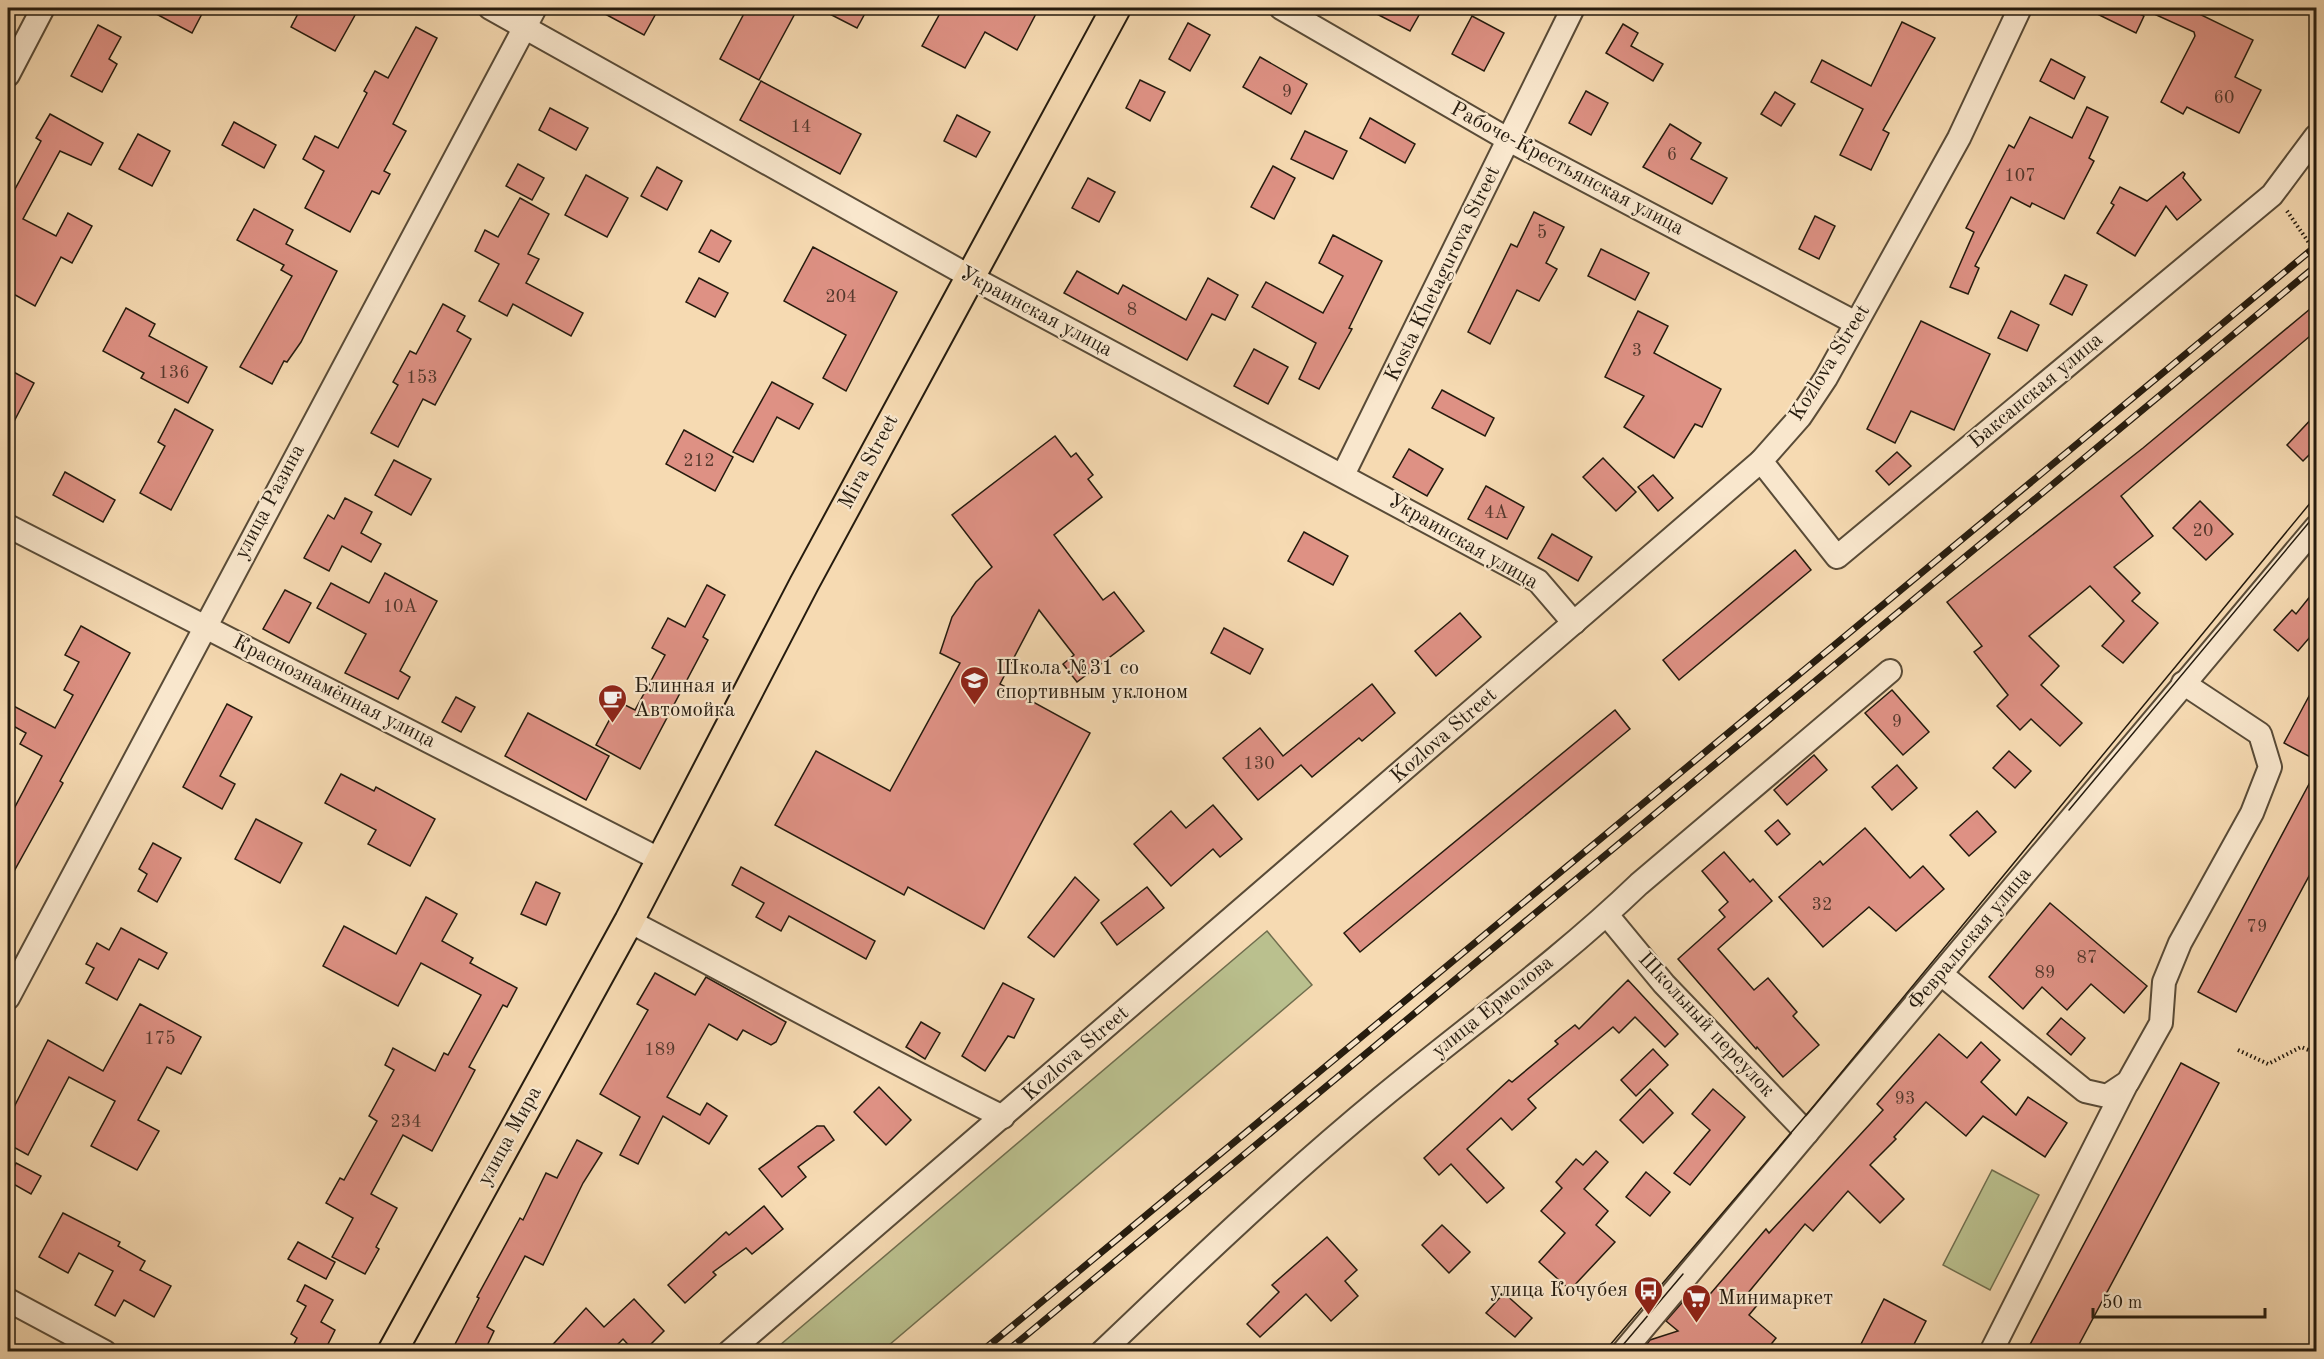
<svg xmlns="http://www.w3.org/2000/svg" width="2324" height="1359" viewBox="0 0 2324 1359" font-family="'Old Standard TT',serif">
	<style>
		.green { fill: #bac08e; stroke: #706e4e; stroke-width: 1.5 }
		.building { fill: #de9184; stroke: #251b0e; stroke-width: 1.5 }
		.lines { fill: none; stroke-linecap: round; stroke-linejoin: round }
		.minor-casing { stroke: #594b37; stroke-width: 26 }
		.major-casing { stroke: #251b0e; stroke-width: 32 }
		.path { stroke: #251b0e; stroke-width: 4; stroke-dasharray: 1.5 3; stroke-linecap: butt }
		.minor { stroke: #f9e7cd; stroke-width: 22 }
		.major { stroke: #f6dab2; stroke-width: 28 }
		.tram { stroke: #251b0e; stroke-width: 1.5 }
		.rail-casing { stroke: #251b0e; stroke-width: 7 }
		.rail { stroke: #f9e7cd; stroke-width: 4.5; stroke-dasharray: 14; stroke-linecap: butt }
		.labels { text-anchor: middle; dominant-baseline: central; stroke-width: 4.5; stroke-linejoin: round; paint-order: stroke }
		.number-label { font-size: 18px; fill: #53382c }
		.street-label { font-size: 21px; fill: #251b0e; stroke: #f9e7cd }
		.poi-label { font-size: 21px; fill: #251b0e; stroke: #f9e7cd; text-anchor: start }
	</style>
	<rect width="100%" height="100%" fill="#f6dab2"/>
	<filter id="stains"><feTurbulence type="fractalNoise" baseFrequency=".00333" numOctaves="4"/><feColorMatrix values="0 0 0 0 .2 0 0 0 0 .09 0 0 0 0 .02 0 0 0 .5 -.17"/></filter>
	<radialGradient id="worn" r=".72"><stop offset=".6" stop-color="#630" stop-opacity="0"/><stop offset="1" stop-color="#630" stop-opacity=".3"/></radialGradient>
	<g class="green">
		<polygon points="1267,931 1312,985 882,1351 773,1351"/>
		<polygon points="1992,1170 2039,1195 1990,1290 1943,1265"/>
	</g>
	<g class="building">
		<polygon points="145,8 205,8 192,33"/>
		<polygon points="301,8 359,8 335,51 291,27"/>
		<polygon points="594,8 659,8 644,35"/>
		<polygon points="747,8 798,8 759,80 720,59"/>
		<polygon points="818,8 868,8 857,28"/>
		<polygon points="943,8 1039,8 1017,50 985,32 965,68 922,46"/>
		<polygon points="1365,8 1423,8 1410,31"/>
		<polygon points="2085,8 2127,8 2144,16 2136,33"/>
		<polygon points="2141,8 2187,8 2253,40 2235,77 2261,90 2239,133 2187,107 2183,114 2161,102 2195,36 2194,32"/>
		<polygon points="1472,16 1504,33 1484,71 1452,54"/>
		<polygon points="1902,22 1935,38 1883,130 1889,133 1871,170 1840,155 1863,109 1811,82 1822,60 1871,86"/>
		<polygon points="1188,23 1210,35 1190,71 1169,59"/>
		<polygon points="1623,24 1638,33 1631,46 1663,64 1653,81 1606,53"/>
		<polygon points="98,25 121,37 109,59 117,64 102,92 71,76"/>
		<polygon points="416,27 437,38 393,124 406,131 384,171 390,174 379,194 372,191 350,232 305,208 324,171 303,159 315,136 338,148 367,93 364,91 375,71 388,78"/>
		<polygon points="1260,57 1307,84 1291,114 1243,87"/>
		<polygon points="2051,59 2085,77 2074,99 2040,81"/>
		<polygon points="1140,80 1165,92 1150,121 1126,108"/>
		<polygon points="761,81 861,134 840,174 740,120"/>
		<polygon points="1586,91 1608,103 1591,135 1569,123"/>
		<polygon points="1775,92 1795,104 1781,126 1761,114"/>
		<polygon points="2087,107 2108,117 2089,158 2094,161 2064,219 2032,203 2030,207 2011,197 1975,266 1979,268 1968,294 1950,287 1974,232 1966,228 2009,145 2014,148 2030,117 2072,138"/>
		<polygon points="550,108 588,128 576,150 539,130"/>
		<polygon points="50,114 103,143 91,165 60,151 23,219 56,236 68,213 92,226 72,263 61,257 35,306 8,291 8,202 41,141 36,138"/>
		<polygon points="957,115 990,132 976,157 944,141"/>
		<polygon points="1370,118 1415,144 1405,163 1360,138"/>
		<polygon points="234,122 276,145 264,168 222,145"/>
		<polygon points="1670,124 1701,143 1691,159 1727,178 1712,204 1643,167"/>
		<polygon points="1305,131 1347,151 1333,179 1291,159"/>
		<polygon points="138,134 170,151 152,186 119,169"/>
		<polygon points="518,164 544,178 532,200 506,186"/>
		<polygon points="1273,166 1295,178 1274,219 1251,207"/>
		<polygon points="657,167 682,181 667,210 641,196"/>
		<polygon points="2183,172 2185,174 2183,178 2201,200 2177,220 2166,206 2135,256 2097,233 2114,205 2111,203 2120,187 2147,201"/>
		<polygon points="586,175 628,198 607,237 565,215"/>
		<polygon points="1088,178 1115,192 1099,222 1072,208"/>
		<polygon points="520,198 549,214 528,254 539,259 526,283 583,313 571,336 513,304 507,316 479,301 499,264 475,251 485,230 498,237"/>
		<polygon points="254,209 293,230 286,244 337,271 301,342 287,362 284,361 272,384 240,367 292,276 281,270 284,265 237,240"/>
		<polygon points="1534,212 1564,227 1546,263 1557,269 1539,301 1517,290 1490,344 1468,332 1511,244 1517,247"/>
		<polygon points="1815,216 1835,226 1819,259 1799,249"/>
		<polygon points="711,230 731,241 719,262 699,252"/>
		<polygon points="1333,235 1382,261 1349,328 1352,329 1319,389 1299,379 1316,343 1252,307 1266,282 1323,313 1343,276 1319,263"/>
		<polygon points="813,247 897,292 846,391 823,378 846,335 784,301"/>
		<polygon points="1601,249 1649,273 1635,300 1588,276"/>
		<polygon points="1077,271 1118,294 1123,285 1186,320 1208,278 1238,295 1225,320 1212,314 1187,360 1064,293"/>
		<polygon points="2065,275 2087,285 2072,315 2050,304"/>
		<polygon points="699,278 728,293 715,317 686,302"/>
		<polygon points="443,304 465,316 457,331 471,339 435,405 423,399 398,447 371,433 398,385 393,382 410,351 416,354"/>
		<polygon points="2316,304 2316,331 2121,496 2153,536 2114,567 2140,593 2132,601 2158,623 2123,663 2102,646 2124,621 2090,586 2029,636 2059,666 2041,685 2082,723 2060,746 2031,719 2020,730 1997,706 2008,695 1974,652 1982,646 1947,602 2143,448"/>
		<polygon points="126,308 155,324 149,336 207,367 188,403 141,378 144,373 103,351"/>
		<polygon points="1638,311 1668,326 1654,353 1721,389 1702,427 1695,424 1674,458 1624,427 1644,396 1605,377"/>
		<polygon points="2011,311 2039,325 2027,351 1998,338"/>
		<polygon points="1921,321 1990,354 1954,430 1911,411 1895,443 1867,429"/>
		<polygon points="1254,349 1288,367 1268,404 1234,386"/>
		<polygon points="8,369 34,383 8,433"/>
		<polygon points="772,382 813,404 799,429 777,417 753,462 733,452"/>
		<polygon points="1442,390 1494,418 1485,436 1432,408"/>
		<polygon points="175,409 213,430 171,510 140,493 165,446 158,442"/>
		<polygon points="2316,414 2316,448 2303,461 2287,445"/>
		<polygon points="684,430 733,457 715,491 666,464"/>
		<polygon points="1055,436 1071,457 1076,453 1093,475 1088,479 1102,497 1054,535 1103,600 1114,592 1144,631 1077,682 1063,664 1074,655 1039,610 1000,684 1090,733 984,929 908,887 904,895 775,825 816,751 890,791 960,663 940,653 952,617 976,582 992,567 952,515"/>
		<polygon points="1409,449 1443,469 1427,496 1393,477"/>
		<polygon points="1897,452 1911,466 1889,485 1876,471"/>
		<polygon points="1603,458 1636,492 1616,511 1583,477"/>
		<polygon points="394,460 431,479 411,515 375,495"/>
		<polygon points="65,472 115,500 103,522 53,495"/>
		<polygon points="1653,475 1673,498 1658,511 1638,487"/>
		<polygon points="1486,486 1524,507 1507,539 1468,519"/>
		<polygon points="345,498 372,512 361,533 381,544 371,562 342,546 329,571 304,558 328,515 334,519"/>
		<polygon points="2200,501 2233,534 2206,560 2173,528"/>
		<polygon points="1304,532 1348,556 1333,585 1288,561"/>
		<polygon points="1552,534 1592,557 1578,581 1538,558"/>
		<polygon points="1795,550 1811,570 1679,680 1663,660"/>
		<polygon points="385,573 437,601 400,671 410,677 398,699 345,673 366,634 317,608 331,583 369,603"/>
		<polygon points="707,585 725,595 703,637 708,640 640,769 596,745 619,702 635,710 665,655 652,648 668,618 685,627"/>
		<polygon points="2316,589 2316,630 2298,651 2274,630 2292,610 2296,614"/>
		<polygon points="285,590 311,603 289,643 263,629"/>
		<polygon points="1460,613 1481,637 1436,676 1415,651"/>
		<polygon points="81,626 130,653 60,781 63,783 8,882 8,820 42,756 20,744 26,733 8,723 8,703 55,728 73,695 64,690 79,662 65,655"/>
		<polygon points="1224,628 1263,649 1250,674 1211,653"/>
		<polygon points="2316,683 2316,760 2284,743"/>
		<polygon points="1372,684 1395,713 1362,741 1359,738 1312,777 1301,765 1258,800 1223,758 1260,728 1283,756"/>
		<polygon points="1892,690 1929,732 1903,755 1865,713"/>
		<polygon points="456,697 475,707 461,732 442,722"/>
		<polygon points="227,704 252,717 220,776 235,784 222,809 183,787"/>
		<polygon points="1615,710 1630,729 1360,952 1344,933"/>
		<polygon points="528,713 609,756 586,800 505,756"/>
		<polygon points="2009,751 2031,771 2015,788 1993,768"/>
		<polygon points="1814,755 1827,770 1787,805 1774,790"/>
		<polygon points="1897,765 1917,788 1892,810 1872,787"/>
		<polygon points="2316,771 2316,863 2236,1012 2198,992"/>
		<polygon points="341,774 374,791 376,787 435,819 410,866 368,844 376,830 325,803"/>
		<polygon points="1213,805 1242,839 1220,857 1213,849 1171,886 1134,844 1171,811 1186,828"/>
		<polygon points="1977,811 1996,832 1969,856 1950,835"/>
		<polygon points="256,819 302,843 280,883 235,859"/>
		<polygon points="1778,820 1790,834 1777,845 1765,831"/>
		<polygon points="1865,828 1910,878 1923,866 1944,889 1896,931 1869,907 1823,947 1779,897 1820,861 1823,865"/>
		<polygon points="153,843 181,858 157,902 138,891 147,874 139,869"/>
		<polygon points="1724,852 1750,882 1753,879 1772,901 1718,949 1754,990 1768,978 1797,1012 1793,1016 1819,1045 1783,1077 1757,1047 1756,1049 1678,959 1725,917 1719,910 1728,902 1702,871"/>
		<polygon points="741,867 875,941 866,959 789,916 781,931 756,917 764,903 732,885"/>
		<polygon points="1075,877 1099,900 1054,957 1028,937"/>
		<polygon points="536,882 560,893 546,925 521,914"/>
		<polygon points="1147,887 1164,908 1117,945 1101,923"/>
		<polygon points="426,897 457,914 442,941 473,958 470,963 517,988 507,1007 503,1005 469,1067 475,1070 432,1151 403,1135 371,1194 397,1208 376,1247 379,1249 365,1274 332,1257 353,1218 326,1203 340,1178 344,1180 377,1121 369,1116 394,1070 385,1065 393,1048 435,1071 444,1053 448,1055 481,995 421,963 398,1006 323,966 344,926 396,954"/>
		<polygon points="2050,903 2147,986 2124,1013 2091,984 2067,1010 2042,987 2023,1009 1989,977"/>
		<polygon points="121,928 167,953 158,969 139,959 117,1000 86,983 94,968 86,964 97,943 109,950"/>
		<polygon points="655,973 695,995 706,977 786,1022 776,1042 771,1045 743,1030 737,1040 709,1024 667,1097 700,1115 707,1103 727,1116 709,1144 663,1116 638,1164 620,1155 640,1117 600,1094 648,1010 637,1004"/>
		<polygon points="1628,980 1678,1034 1665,1047 1635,1017 1619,1033 1613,1027 1528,1099 1536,1108 1512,1130 1501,1118 1467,1149 1504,1188 1487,1203 1451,1164 1439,1175 1424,1158 1509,1080 1512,1082 1558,1044 1555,1041 1575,1025 1579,1029"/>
		<polygon points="1003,983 1034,999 1014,1038 1008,1036 985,1071 962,1056"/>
		<polygon points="140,1004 201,1037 181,1074 167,1067 138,1120 159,1131 137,1170 91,1146 115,1101 69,1077 28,1155 8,1144 8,1119 48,1040 103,1071"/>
		<polygon points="2061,1018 2085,1038 2071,1055 2047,1034"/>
		<polygon points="921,1022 940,1033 925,1059 906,1047"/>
		<polygon points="1939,1034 1967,1058 1981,1042 2000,1060 1981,1082 2016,1115 2028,1097 2067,1123 2045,1157 1983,1116 1966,1136 1926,1102 1894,1137 1896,1139 1870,1165 1904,1199 1880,1223 1848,1191 1813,1231 1805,1224 1748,1293 1759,1303 1749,1315 1776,1338 1765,1352 1641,1352 1650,1340 1678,1331 1666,1321 1687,1297 1699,1307 1766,1229 1769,1233 1883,1110 1877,1104"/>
		<polygon points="1653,1049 1668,1065 1636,1096 1621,1080"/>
		<polygon points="2181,1063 2219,1083 2075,1352 2026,1352"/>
		<polygon points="879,1087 911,1120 886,1145 854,1112"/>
		<polygon points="1650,1089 1673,1113 1643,1143 1620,1120"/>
		<polygon points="1713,1089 1745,1117 1690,1185 1674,1173 1710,1130 1692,1114"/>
		<polygon points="817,1126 824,1126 834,1140 798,1167 806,1177 782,1197 759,1169"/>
		<polygon points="577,1140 602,1153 583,1183 543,1265 525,1256 487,1327 494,1331 484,1352 451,1352 479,1298 477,1297 520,1218 523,1220 546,1173 557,1178"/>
		<polygon points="1596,1151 1608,1162 1584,1189 1608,1211 1596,1225 1615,1242 1570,1290 1539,1262 1565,1233 1541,1211 1562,1188 1556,1182 1576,1159 1583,1165"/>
		<polygon points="16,1163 41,1176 31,1194 8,1181"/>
		<polygon points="1646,1172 1670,1192 1650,1216 1626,1197"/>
		<polygon points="764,1206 783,1229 752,1254 746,1248 713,1272 716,1275 685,1303 668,1285 726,1232 729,1235"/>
		<polygon points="63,1213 120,1242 118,1246 145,1261 140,1270 171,1286 154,1317 124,1300 115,1316 95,1305 113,1271 79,1253 68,1273 39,1257"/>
		<polygon points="1442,1225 1470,1252 1449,1273 1422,1245"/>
		<polygon points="1327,1237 1357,1270 1345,1281 1358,1296 1331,1321 1306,1294 1260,1337 1247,1324 1279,1292 1272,1285"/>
		<polygon points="298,1242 335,1262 326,1279 288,1259"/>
		<polygon points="305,1285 333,1300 321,1322 335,1330 324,1352 290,1352 297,1338 291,1334 306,1306 297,1301"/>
		<polygon points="1504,1293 1532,1318 1515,1337 1486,1313"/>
		<polygon points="634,1299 664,1331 643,1352 635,1352 623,1339 610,1352 546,1352 586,1308 604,1327"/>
		<polygon points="1884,1299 1926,1321 1910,1352 1857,1352"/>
	</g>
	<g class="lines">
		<defs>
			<g id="minor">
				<polyline points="490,8 969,276 1538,581 1574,623"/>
				<polyline points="1281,8 1509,140 1856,323"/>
				<polyline points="8,75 43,8"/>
				<polyline points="1761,461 1837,557 2272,195 2316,136"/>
				<polyline points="1343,475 1573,8"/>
				<polyline points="8,526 659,859"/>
				<polyline points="1607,915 1664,984 1807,1133"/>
				<path d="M 629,921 C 754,986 877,1055 1003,1117"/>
				<polyline points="1941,974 2085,1091 2107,1096 2128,1082 2161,1023 2164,982 2180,943 2252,813 2270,767 2260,734 2183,683"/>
				<polyline points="8,998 535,8"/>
				<polyline points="8,1300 105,1352"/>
				<polyline points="729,1352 1761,461 1800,417 1826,378 1959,138 2020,8"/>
				<path d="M 1102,1352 C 1193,1265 1284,1178 1381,1098 C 1467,1027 1559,961 1639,884 L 1890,671"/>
				<polyline points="1623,1352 2316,527"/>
				<polyline points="1991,1352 2127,1083"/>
			</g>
			<polyline id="major" points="392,1352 629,921 804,584 1116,8"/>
		</defs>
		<use href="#minor" class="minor-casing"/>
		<use href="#major" class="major-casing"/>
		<g class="path">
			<polyline points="2287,211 2316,253"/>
			<polyline points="2238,1050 2268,1064 2301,1047 2316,1053"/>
		</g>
		<use href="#minor" class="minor"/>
		<use href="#major" class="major"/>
		<g class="tram">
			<polyline points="2069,810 2316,514"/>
			<polyline points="1604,1352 1813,1107 2316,496"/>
			<polyline points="1617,1352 1683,1274"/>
		</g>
		<defs>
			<g id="rail">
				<polyline points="981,1352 2316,246"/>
				<polyline points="1006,1352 2316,266"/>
			</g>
		</defs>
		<use href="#rail" class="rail-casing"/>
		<use href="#rail" class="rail"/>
	</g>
	<defs>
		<symbol id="school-pin" viewBox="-11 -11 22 30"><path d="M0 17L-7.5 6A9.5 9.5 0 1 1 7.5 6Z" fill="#8f2418" stroke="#f9e7cd"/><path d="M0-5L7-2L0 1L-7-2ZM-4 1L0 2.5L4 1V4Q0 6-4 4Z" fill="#fff"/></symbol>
		<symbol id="cafe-pin" viewBox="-11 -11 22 30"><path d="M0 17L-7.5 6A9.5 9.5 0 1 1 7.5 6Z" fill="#8f2418" stroke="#f9e7cd"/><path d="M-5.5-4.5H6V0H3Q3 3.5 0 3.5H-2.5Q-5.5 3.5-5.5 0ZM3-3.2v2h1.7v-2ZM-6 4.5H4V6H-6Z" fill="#fff"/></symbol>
		<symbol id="bus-pin" viewBox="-11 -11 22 30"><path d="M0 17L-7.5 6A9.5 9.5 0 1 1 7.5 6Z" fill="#8f2418" stroke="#f9e7cd"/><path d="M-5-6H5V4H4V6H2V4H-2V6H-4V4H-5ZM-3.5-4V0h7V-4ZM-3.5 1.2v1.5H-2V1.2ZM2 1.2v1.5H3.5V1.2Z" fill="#fff"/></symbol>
		<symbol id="supermarket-pin" viewBox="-11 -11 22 30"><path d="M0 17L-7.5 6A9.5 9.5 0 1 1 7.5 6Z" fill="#8f2418" stroke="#f9e7cd"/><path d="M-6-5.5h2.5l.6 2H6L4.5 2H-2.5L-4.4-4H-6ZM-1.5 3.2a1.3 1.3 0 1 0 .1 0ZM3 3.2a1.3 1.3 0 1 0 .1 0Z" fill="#fff"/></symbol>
	</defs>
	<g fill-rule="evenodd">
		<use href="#school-pin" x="958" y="664" width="33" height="45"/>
		<use href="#cafe-pin" x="596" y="682" width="33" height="45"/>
		<use href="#bus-pin" x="1632" y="1274" width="33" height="45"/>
		<use href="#supermarket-pin" x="1680" y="1282" width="33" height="45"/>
	</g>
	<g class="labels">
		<g class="number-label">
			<text x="1287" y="92">9</text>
			<text x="2224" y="98">60</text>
			<text x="801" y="127">14</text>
			<text x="1672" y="155">6</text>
			<text x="2020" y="176">107</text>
			<text x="1542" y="233">5</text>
			<text x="841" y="297">204</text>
			<text x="1132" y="310">8</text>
			<text x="1637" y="351">3</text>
			<text x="174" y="373">136</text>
			<text x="422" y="378">153</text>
			<text x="699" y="461">212</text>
			<text x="1496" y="513">4А</text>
			<text x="2203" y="531">20</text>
			<text x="400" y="607">10А</text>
			<text x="1897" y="722">9</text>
			<text x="1259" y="764">130</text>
			<text x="1822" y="905">32</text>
			<text x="2257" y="927">79</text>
			<text x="2087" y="958">87</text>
			<text x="2045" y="973">89</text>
			<text x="160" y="1039">175</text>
			<text x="660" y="1050">189</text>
			<text x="1905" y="1099">93</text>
			<text x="406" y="1122">234</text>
		</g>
		<g class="street-label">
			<text transform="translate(1567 169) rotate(28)">Рабоче-Крестьянская улица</text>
			<text transform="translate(1443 274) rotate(-64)">Kosta Khetagurova Street</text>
			<text transform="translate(1036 312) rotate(28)">Украинская улица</text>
			<text transform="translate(1830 363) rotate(-58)">Kozlova Street</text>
			<text transform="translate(2036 391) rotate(-40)">Баксанская улица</text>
			<text transform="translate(869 462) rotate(-62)">Mira Street</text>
			<text transform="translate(270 502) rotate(-62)">улица Разина</text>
			<text transform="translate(1463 542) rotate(30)">Украинская улица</text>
			<text transform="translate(334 692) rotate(27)">Краснознамённая улица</text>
			<text transform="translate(1444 736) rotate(-41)">Kozlova Street</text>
			<text transform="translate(1970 939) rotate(-50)">Февральская улица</text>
			<text transform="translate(1493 1007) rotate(-39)">улица Ермолова</text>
			<text transform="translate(1706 1025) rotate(47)">Школьный переулок</text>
			<text transform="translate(1076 1054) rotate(-41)">Kozlova Street</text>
			<text transform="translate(510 1136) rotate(-61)">улица Мира</text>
		</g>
		<g class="poi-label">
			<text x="996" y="668">Школа №31 со<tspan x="996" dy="24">спортивным уклоном</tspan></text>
			<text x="634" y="686">Блинная и<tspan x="634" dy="24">Автомойка</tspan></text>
			<text x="1628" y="1290" text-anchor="end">улица Кочубея</text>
			<text x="1718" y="1298">Минимаркет</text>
		</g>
	</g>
	<rect width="2324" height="1359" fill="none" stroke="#f6dab2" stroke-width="30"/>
	<rect x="9" y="9" width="2306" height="1341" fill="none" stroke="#251b0e" stroke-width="3"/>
	<rect x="15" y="15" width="2294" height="1329" fill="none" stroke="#251b0e" stroke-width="1.5"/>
	<path d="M2093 1308v9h172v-9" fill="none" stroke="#251b0e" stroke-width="3"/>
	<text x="2102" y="1308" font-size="18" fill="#251b0e" stroke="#f9e7cd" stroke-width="4.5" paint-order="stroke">50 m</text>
	<rect width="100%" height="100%" filter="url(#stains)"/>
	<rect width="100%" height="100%" fill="url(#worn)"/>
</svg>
